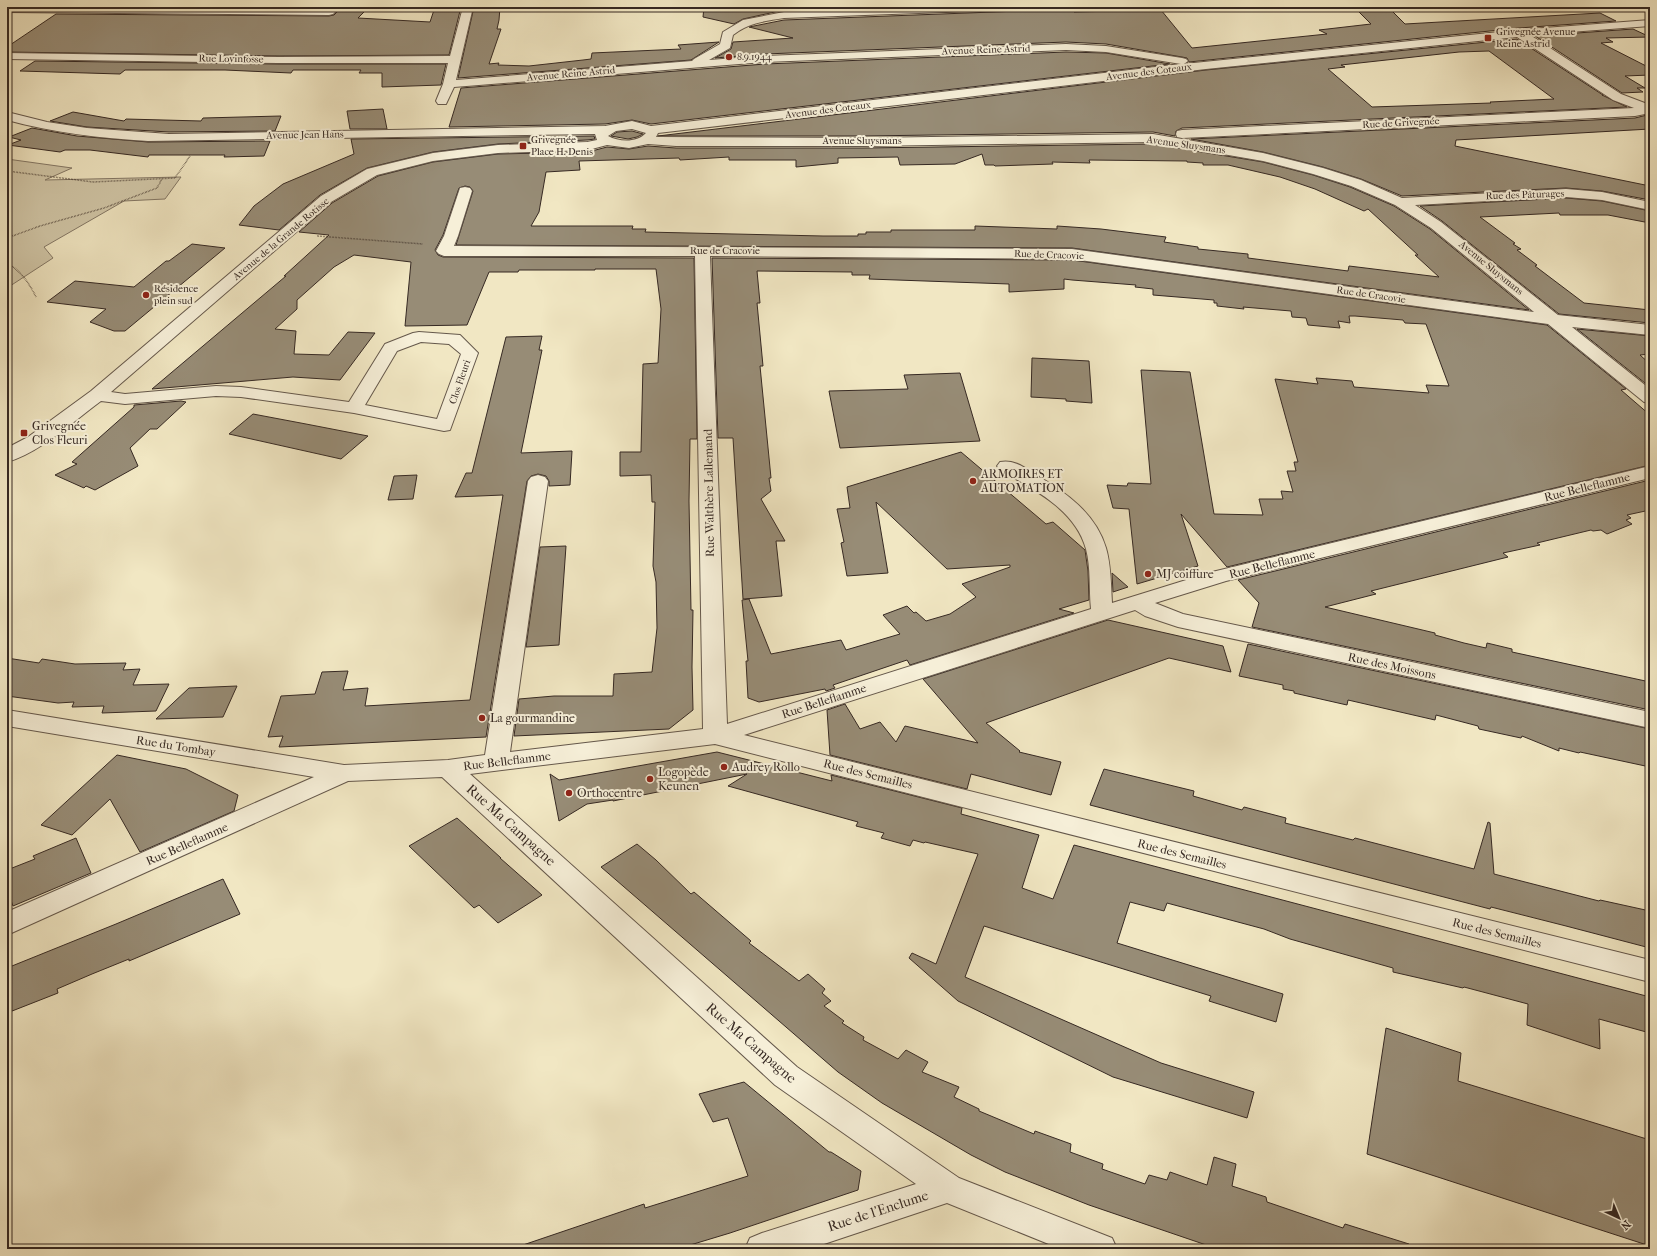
<svg xmlns="http://www.w3.org/2000/svg" width="1657" height="1256" viewBox="0 0 1657 1256" font-family="'IM FELL French Canon',serif">
	<style>
		.green { fill: #d1c7a8; stroke: #847866 }
		.building { fill: #978c76; stroke: #362923; fill-rule: evenodd }
		.lines { fill: none; stroke-linecap: round; stroke-linejoin: round }
		.minor-casing { stroke: #65584b; stroke-width: 2 }
		.path { stroke: #362923; stroke-width: 1.5; stroke-dasharray: 0.5 1; stroke-linecap: butt }
		.minor { fill: #f6efd8; fill-rule: evenodd }
		.poi-dot { fill: #8f2418; stroke: #f6efd8; stroke-width: 1.5 }
		.labels { text-anchor: middle; dominant-baseline: central; stroke-width: 4; stroke-linejoin: round; paint-order: stroke }
		.far-poi-label { font-size: 10px; fill: #362923; stroke: #f6efd8; text-anchor: start }
		.far-street-label { font-size: 10px; fill: #362923; stroke: #f6efd8 }
		.poi-label { font-size: 12px; fill: #362923; stroke: #f6efd8; text-anchor: start }
		.street-label { font-size: 12px; fill: #362923; stroke: #f6efd8 }
		.near-street-label { font-size: 14px; fill: #362923; stroke: #f6efd8 }
	</style>
	<rect width="100%" height="100%" fill="#f1e7c3"/>
	<filter id="stains"><feTurbulence type="fractalNoise" baseFrequency=".005" numOctaves="4"/><feColorMatrix values="0 0 0 0 .2 0 0 0 0 .09 0 0 0 0 .02 0 0 0 .5 -.17"/></filter>
	<radialGradient id="worn" r=".72"><stop offset=".6" stop-color="#630" stop-opacity="0"/><stop offset="1" stop-color="#630" stop-opacity=".3"/></radialGradient>
	<polygon class="green" points="7,159 72,168 45,180 181,177 165,199 124,201 44,247 53,258 7,288"/>
	<g class="building">
		<polygon points="342,7 369,7 358,18 430,22 435,7 461,7 449,55 279,56 7,52 7,47 56,14 329,16 334,15"/>
		<polygon points="474,7 500,7 499,20 497,29 501,29 489,64 499,63 498,65 529,66 583,60 591,59 592,53 681,49 678,45 719,42 691,60 458,78"/>
		<polygon points="704,7 874,7 784,10 743,19 734,24 703,17"/>
		<polygon points="1072,9 1074,12 1161,10 1192,48 1327,34 1319,30 1371,24 1358,11 1392,11 1405,24 1600,13 1616,21 1519,28 1189,62 1187,58 1182,57 1106,44 1066,42 765,54 715,58 731,49 733,42 793,38 749,27 784,20"/>
		<polygon points="1633,29 1650,37 1606,38 1613,42 1601,43 1650,68 1650,75 1625,76 1645,88 1637,88 1643,92 1622,93 1535,36"/>
		<path d="M 1517,39 L 1603,95 L 1602,95 L 1627,107 L 1182,128 L 1176,131 L 1175,136 L 1153,132 L 863,136 L 658,136 L 1206,70 ZM 1489,51 L 1554,99 L 1490,102 L 1491,103 L 1372,107 L 1328,69 L 1345,67 L 1341,65 L 1459,52 Z"/>
		<polygon points="1066,52 1106,53 1170,64 651,124 632,120 605,124 449,127 461,88 765,64"/>
		<polygon points="35,61 279,64 446,64 441,85 382,87 382,73 359,73 361,70 293,70 291,73 225,70 125,70 120,74 20,71"/>
		<polygon points="383,109 387,129 350,129 347,111"/>
		<polygon points="73,112 124,121 126,119 201,121 203,118 281,116 275,131 169,132 87,127 50,121"/>
		<polygon points="1647,115 1650,117 1650,129 1456,140 1455,146 1650,186 1650,200 1602,191 1566,188 1402,196 1361,179 1323,167 1263,152 1191,139 1635,118"/>
		<polygon points="32,128 77,136 148,142 270,141 264,156 224,157 225,155 149,155 148,157 90,150 65,150 60,152 8,145 21,140 9,137"/>
		<polygon points="632,131 643,134 637,137 628,139 611,136 617,132"/>
		<polygon points="594,136 595,139 587,140 498,144 433,152 367,168 320,195 279,230 239,225 254,206 283,184 354,154 351,139"/>
		<path d="M 1153,144 L 1263,162 L 1313,175 L 1350,187 L 1394,206 L 1430,229 L 1529,310 L 1072,248 L 456,245 L 473,191 L 470,187 L 465,186 L 459,188 L 443,235 L 435,250 L 438,255 L 443,257 L 694,258 L 697,439 L 690,439 L 689,501 L 691,610 L 693,610 L 692,667 L 693,710 L 669,729 L 514,736 L 519,699 L 554,696 L 613,696 L 614,674 L 652,672 L 657,628 L 656,582 L 653,566 L 655,502 L 652,502 L 651,475 L 620,476 L 620,452 L 641,452 L 643,364 L 658,363 L 661,309 L 656,269 L 595,269 L 595,270 L 519,270 L 518,272 L 489,272 L 467,325 L 405,326 L 411,262 L 354,255 L 334,267 L 297,300 L 297,309 L 275,329 L 296,331 L 294,354 L 329,355 L 348,332 L 375,333 L 340,380 L 293,377 L 152,389 L 286,276 L 284,276 L 329,235 L 299,232 L 332,203 L 378,176 L 433,162 L 498,154 L 588,152 L 607,147 L 629,149 L 648,146 L 676,148 L 863,148 ZM 982,154 L 985,165 L 994,165 L 995,166 L 1053,164 L 1052,162 L 1090,163 L 1089,160 L 1187,161 L 1187,162 L 1203,163 L 1203,165 L 1228,165 L 1280,177 L 1315,189 L 1364,211 L 1368,209 L 1418,255 L 1415,255 L 1439,277 L 1349,266 L 1348,271 L 1248,258 L 1248,254 L 1198,249 L 1198,247 L 1164,242 L 1166,237 L 1101,229 L 1057,226 L 1057,229 L 975,226 L 975,230 L 891,230 L 891,232 L 866,232 L 866,234 L 858,234 L 858,236 L 823,236 L 645,232 L 646,229 L 632,229 L 633,226 L 531,226 L 539,212 L 546,172 L 580,170 L 579,161 L 679,158 L 680,160 L 729,157 L 729,160 L 796,160 L 796,167 L 838,163 L 838,158 L 898,157 L 900,165 L 955,164 Z"/>
		<polygon points="1566,198 1602,201 1650,211 1650,223 1608,215 1560,215 1559,213 1480,217 1515,243 1513,244 1521,249 1517,250 1537,265 1535,266 1584,303 1650,310 1650,323 1559,314 1442,221 1420,206"/>
		<polygon points="192,244 225,248 125,331 114,331 90,322 106,309 47,302 75,281 134,287 166,261 169,261"/>
		<polygon points="712,258 1072,260 1547,325 1626,389 1621,390 1650,415 1650,465 1227,567 1181,514 1198,566 1137,584 1129,509 1113,508 1107,485 1127,486 1128,483 1151,484 1141,370 1190,372 1214,514 1263,515 1259,499 1283,499 1281,491 1293,492 1287,471 1296,471 1294,462 1298,462 1275,379 1318,384 1316,378 1352,381 1354,387 1429,393 1426,385 1449,386 1426,324 1405,323 1403,320 1355,316 1349,316 1350,323 1338,321 1340,328 1308,325 1306,318 1292,317 1291,311 1243,307 1244,309 1217,306 1217,303 1214,303 1214,300 1153,295 1153,289 1135,287 1136,285 1072,280 1064,279 1064,289 1009,292 1009,284 869,279 870,275 852,275 852,272 757,271 760,303 757,303 763,366 760,366 771,478 769,478 771,491 761,499 785,541 776,541 782,596 743,599 733,438 718,438"/>
		<polygon points="1577,329 1650,336 1650,354 1640,355 1650,364 1650,387"/>
		<polygon points="542,336 539,350 542,350 521,453 572,451 570,485 549,486 549,481 546,476 538,474 531,476 527,481 486,737 279,747 283,736 268,737 281,696 315,694 322,672 348,671 343,690 368,688 365,706 470,700 503,495 455,497 466,473 472,473 506,337"/>
		<polygon points="1032,358 1089,361 1092,403 1066,401 1066,399 1031,397"/>
		<polygon points="960,373 980,441 840,448 829,391 908,389 904,375"/>
		<polygon points="181,401 186,402 157,429 150,429 130,448 138,466 95,490 86,486 84,488 55,475 77,464 72,462 134,407 134,405"/>
		<polygon points="253,414 306,424 368,436 341,459 229,434"/>
		<polygon points="961,452 1046,524 1053,522 1085,550 1088,571 1089,600 1059,609 1074,613 910,665 907,660 833,685 835,688 826,691 825,689 759,702 748,698 746,661 748,661 742,600 749,599 771,654 841,640 846,650 900,634 883,615 907,606 914,613 916,612 926,621 950,614 976,597 962,584 1010,567 1010,565 947,569 876,502 888,573 847,576 841,543 844,542 837,509 850,508 847,487"/>
		<polygon points="417,475 413,499 388,500 394,476"/>
		<polygon points="1650,480 1650,510 1627,515 1631,518 1626,520 1632,524 1607,534 1601,530 1593,531 1591,530 1537,543 1540,545 1503,553 1508,557 1371,591 1376,594 1325,607 1435,633 1435,635 1464,643 1486,648 1487,643 1512,649 1512,652 1650,682 1650,710 1252,627 1259,603 1238,580"/>
		<polygon points="566,546 559,645 526,647 540,547"/>
		<polygon points="1112,573 1128,587 1113,592"/>
		<polygon points="1108,620 1223,646 1231,672 1169,658 986,723 1020,751 1019,752 1061,762 1051,795 971,774 967,789 830,755 827,710 845,704 860,729 880,722 896,742 905,726 978,743 923,679"/>
		<polygon points="1248,644 1650,729 1650,767 1580,752 1579,753 1559,748 1559,751 1522,736 1521,738 1479,729 1478,726 1436,715 1435,720 1348,700 1347,705 1294,693 1294,691 1283,689 1283,685 1239,676"/>
		<polygon points="7,658 39,663 42,659 75,664 126,663 123,670 140,669 133,685 169,684 156,711 102,713 104,706 72,707 74,702 58,703 7,696"/>
		<polygon points="237,686 223,717 156,719 189,688"/>
		<polygon points="717,752 832,781 831,775 962,808 961,814 1039,835 1022,888 1053,899 1074,845 1650,997 1650,1033 1599,1019 1600,1049 1527,1025 1528,1004 1464,987 1463,988 1393,972 1393,968 1290,939 1264,929 1167,903 1164,911 1130,902 1117,943 1283,994 1276,1022 1209,1001 1211,996 984,926 965,977 1161,1063 1254,1092 1247,1118 1113,1077 958,1001 909,958 912,953 936,964 978,854 925,842 924,843 913,840 910,846 881,838 884,833 856,826 858,822 728,786 747,774 613,801 613,800 587,804 559,821 550,774 559,780"/>
		<polygon points="117,755 186,769 238,795 234,811 140,852 110,799 72,835 41,825"/>
		<polygon points="1104,769 1194,791 1193,796 1242,810 1244,807 1286,818 1285,823 1353,840 1355,838 1474,869 1488,822 1490,823 1494,874 1599,901 1600,900 1650,911 1650,948 1566,926 1491,907 1490,909 1090,805"/>
		<polygon points="457,818 501,858 500,858 542,895 498,923 479,905 474,908 409,846"/>
		<polygon points="76,838 91,873 13,906 7,889 7,870 35,859 33,856"/>
		<polygon points="637,844 656,860 691,894 694,892 751,941 749,943 799,981 808,974 825,989 822,993 831,1001 824,1006 844,1021 842,1023 864,1037 863,1040 898,1059 906,1050 928,1062 922,1072 959,1087 954,1097 979,1109 979,1111 1034,1134 1035,1131 1071,1144 1070,1152 1103,1164 1102,1169 1145,1184 1149,1175 1167,1180 1170,1172 1207,1185 1214,1157 1236,1164 1232,1186 1266,1197 1267,1202 1343,1228 1345,1224 1409,1244 1408,1249 1218,1249 1089,1205 1005,1172 971,1155 882,1103 838,1072 601,867"/>
		<polygon points="223,879 240,914 129,961 129,959 92,974 57,989 58,993 7,1013 7,968 116,924"/>
		<polygon points="1386,1028 1461,1053 1458,1081 1650,1140 1650,1246 1367,1154"/>
		<polygon points="744,1082 829,1152 831,1152 861,1171 858,1190 730,1233 677,1249 524,1249 523,1245 644,1204 645,1208 748,1176 728,1118 713,1122 699,1094"/>
	</g>
	<g class="lines">
		<defs>
			<g id="minor">
				<polygon points="7,7 326,9 328,7 340,7 333,14 329,15 7,12"/>
				<path d="M 463,7 L 473,7 L 456,80 L 692,61 L 694,59 L 720,44 L 723,32 L 743,20 L 784,12 L 912,7 L 1036,7 L 1031,10 L 1000,10 L 784,18 C 765,21 748,23 733,35 L 730,48 L 709,60 L 765,56 L 1066,44 L 1106,46 L 1182,58 L 1186,59 L 1188,61 L 1184,64 L 1519,30 L 1650,20 L 1650,26 L 1530,35 L 1621,94 L 1650,105 L 1650,113 L 1635,116 L 1182,138 L 1177,137 L 1176,134 L 1177,131 L 1182,130 L 1634,108 L 1613,100 L 1517,37 L 1206,69 L 658,133 L 656,137 L 863,138 L 1153,134 L 1263,153 L 1323,168 L 1361,180 L 1402,198 L 1566,189 L 1602,192 L 1650,202 L 1650,210 L 1602,200 L 1566,197 L 1415,205 L 1441,222 L 1558,315 L 1650,325 L 1650,335 L 1572,327 L 1650,389 L 1650,403 L 1644,402 L 1548,324 L 1072,259 L 710,256 L 727,724 L 1091,609 C 1089,590 1091,568 1086,549 C 1075,509 1033,489 1000,470 L 997,466 L 1000,462 C 1014,459 1025,468 1036,475 C 1066,492 1096,514 1106,548 C 1111,565 1111,585 1112,603 L 1212,572 L 1650,466 L 1650,478 L 1226,581 L 1155,603 L 1183,614 L 1650,712 L 1650,728 L 1178,627 L 1145,616 L 1135,610 L 744,735 L 1650,960 L 1650,982 L 715,744 L 470,774 L 797,1067 L 959,1178 L 1112,1238 L 1117,1249 L 1061,1249 L 947,1203 L 809,1249 L 745,1249 L 750,1238 L 762,1233 L 916,1184 L 775,1085 L 442,777 L 348,781 L 7,935 L 7,912 L 314,777 L 7,726 L 7,710 L 344,765 L 448,760 L 485,755 L 528,481 L 531,477 L 538,475 L 545,477 L 548,481 L 510,752 L 703,729 L 695,256 L 444,256 L 439,254 L 436,251 L 444,236 L 460,188 L 465,187 L 470,188 L 472,191 L 458,236 L 454,246 L 1072,249 L 1534,312 L 1431,228 L 1395,205 L 1351,186 L 1313,174 L 1263,161 L 1153,142 L 863,146 L 676,146 L 648,144 L 629,148 L 607,145 L 588,150 L 498,153 L 433,161 L 377,175 L 331,202 L 111,392 L 125,394 L 216,386 L 241,387 L 349,402 L 385,344 L 413,333 L 419,332 L 460,335 L 478,353 L 450,430 L 444,431 L 354,413 L 241,397 L 216,396 L 125,404 L 101,401 C 75,420 38,454 7,462 L 7,448 L 28,437 L 91,391 L 321,196 L 367,169 L 433,153 L 498,145 L 587,142 L 597,140 L 595,134 L 148,141 C 100,138 54,133 7,120 L 7,112 L 47,122 L 87,128 L 169,134 L 605,126 L 632,121 L 651,126 L 1181,64 L 1106,52 L 1066,50 L 765,62 L 454,87 L 446,104 L 438,104 L 436,101 L 443,84 L 448,63 L 279,63 L 7,59 L 7,53 L 279,57 L 450,56 ZM 632,129 L 646,133 C 637,143 619,142 608,136 L 616,131 ZM 421,342 L 449,344 L 461,354 L 437,419 L 365,405 L 397,351 Z"/>
			</g>
		</defs>
		<use href="#minor" class="minor-casing"/>
		<g class="path">
			<polyline points="7,171 93,182 175,178 190,156"/>
			<polyline points="317,236 423,244"/>
			<polyline points="7,238 40,226 104,208 157,188 162,179"/>
			<path d="M 7,263 C 21,271 29,283 36,297"/>
		</g>
		<use href="#minor" class="minor"/>
	</g>
	<g class="poi-dot">
		<rect x="1484" y="34" width="8" height="8" rx="2"/>
		<circle cx="729" cy="57" r="4"/>
		<rect x="519" y="142" width="8" height="8" rx="2"/>
		<circle cx="146" cy="295" r="4"/>
		<rect x="20" y="429" width="8" height="8" rx="2"/>
		<circle cx="973" cy="481" r="4"/>
		<circle cx="1148" cy="574" r="4"/>
		<circle cx="482" cy="718" r="4"/>
		<circle cx="724" cy="767" r="4"/>
		<circle cx="650" cy="779" r="4"/>
		<circle cx="569" cy="793" r="4"/>
	</g>
	<g class="labels">
		<g class="far-poi-label">
			<text x="1496" y="32">Grivegnée Avenue<tspan x="1496" dy="12">Reine Astrid</tspan></text>
			<text x="737" y="57">8.9.1944</text>
			<text x="531" y="140">Grivegnée<tspan x="531" dy="12">Place H. Denis</tspan></text>
			<text x="154" y="289">Résidence<tspan x="154" dy="12">plein sud</tspan></text>
		</g>
		<g class="far-street-label">
			<text transform="translate(986 50) rotate(-2)">Avenue Reine Astrid</text>
			<text transform="translate(231 59) rotate(1)">Rue Lovinfosse</text>
			<text transform="translate(1149 72) rotate(-7)">Avenue des Coteaux</text>
			<text transform="translate(571 74) rotate(-5)">Avenue Reine Astrid</text>
			<text transform="translate(828 110) rotate(-7)">Avenue des Coteaux</text>
			<text transform="translate(1401 123) rotate(-3)">Rue de Grivegnée</text>
			<text transform="translate(305 135) rotate(-1)">Avenue Jean Hans</text>
			<text x="862" y="141">Avenue Sluysmans</text>
			<text transform="translate(1186 145) rotate(8)">Avenue Sluysmans</text>
			<text transform="translate(1525 195) rotate(-2)">Rue des Pâturages</text>
			<text transform="translate(281 239) rotate(-40)">Avenue de la Grande Rotisse</text>
			<text x="725" y="251">Rue de Cracovie</text>
			<text transform="translate(1049 255) rotate(2)">Rue de Cracovie</text>
			<text transform="translate(1491 268) rotate(39)">Avenue Sluysmans</text>
			<text transform="translate(1371 295) rotate(8)">Rue de Cracovie</text>
			<text transform="translate(460 382) rotate(-71)">Clos Fleuri</text>
		</g>
		<g class="poi-label">
			<text x="32" y="426">Grivegnée<tspan x="32" dy="14">Clos Fleuri</tspan></text>
			<text x="981" y="474">ARMOIRES ET<tspan x="981" dy="14">AUTOMATION</tspan></text>
			<text x="1156" y="574">MJ coiffure</text>
			<text x="490" y="718">La gourmandine</text>
			<text x="732" y="767">Audrey Rollo</text>
			<text x="658" y="772">Logopède<tspan x="658" dy="14">Keunen</tspan></text>
			<text x="577" y="793">Orthocentre</text>
		</g>
		<g class="street-label">
			<text transform="translate(1587 487) rotate(-14)">Rue Belleflamme</text>
			<text transform="translate(709 493) rotate(-91)">Rue Walthère Lallemand</text>
			<text transform="translate(1272 564) rotate(-14)">Rue Belleflamme</text>
			<text transform="translate(1392 666) rotate(12)">Rue des Moissons</text>
			<text transform="translate(824 701) rotate(-18)">Rue Belleflamme</text>
			<text transform="translate(176 746) rotate(9)">Rue du Tombay</text>
			<text transform="translate(507 761) rotate(-7)">Rue Belleflamme</text>
			<text transform="translate(868 774) rotate(14)">Rue des Semailles</text>
			<text transform="translate(187 844) rotate(-24)">Rue Belleflamme</text>
			<text transform="translate(1182 854) rotate(14)">Rue des Semailles</text>
			<text transform="translate(1497 933) rotate(14)">Rue des Semailles</text>
		</g>
		<g class="near-street-label">
			<text transform="translate(511 825) rotate(42)">Rue Ma Campagne</text>
			<text transform="translate(751 1043) rotate(41)">Rue Ma Campagne</text>
			<text transform="translate(878 1211) rotate(-18)">Rue de l'Enclume</text>
		</g>
	</g>
	<rect width="1657" height="1256" fill="none" stroke="#f1e7c3" stroke-width="24"/>
	<rect x="8" y="8" width="1641" height="1240" fill="none" stroke="#362923" stroke-width="2"/>
	<rect x="12" y="12" width="1633" height="1232" fill="none" stroke="#362923"/>
	<g transform="translate(1619 1218) rotate(136)" stroke="#f6efd8" stroke-width="3" paint-order="stroke">
	<path d="M0-3L7 15L0 10L-7 15Z" fill="#362923"/>
	<text y="-6" font-size="11" font-weight="bold" text-anchor="middle" fill="#362923">N</text>
	</g>
	<rect width="100%" height="100%" filter="url(#stains)"/>
	<rect width="100%" height="100%" fill="url(#worn)"/>
</svg>
